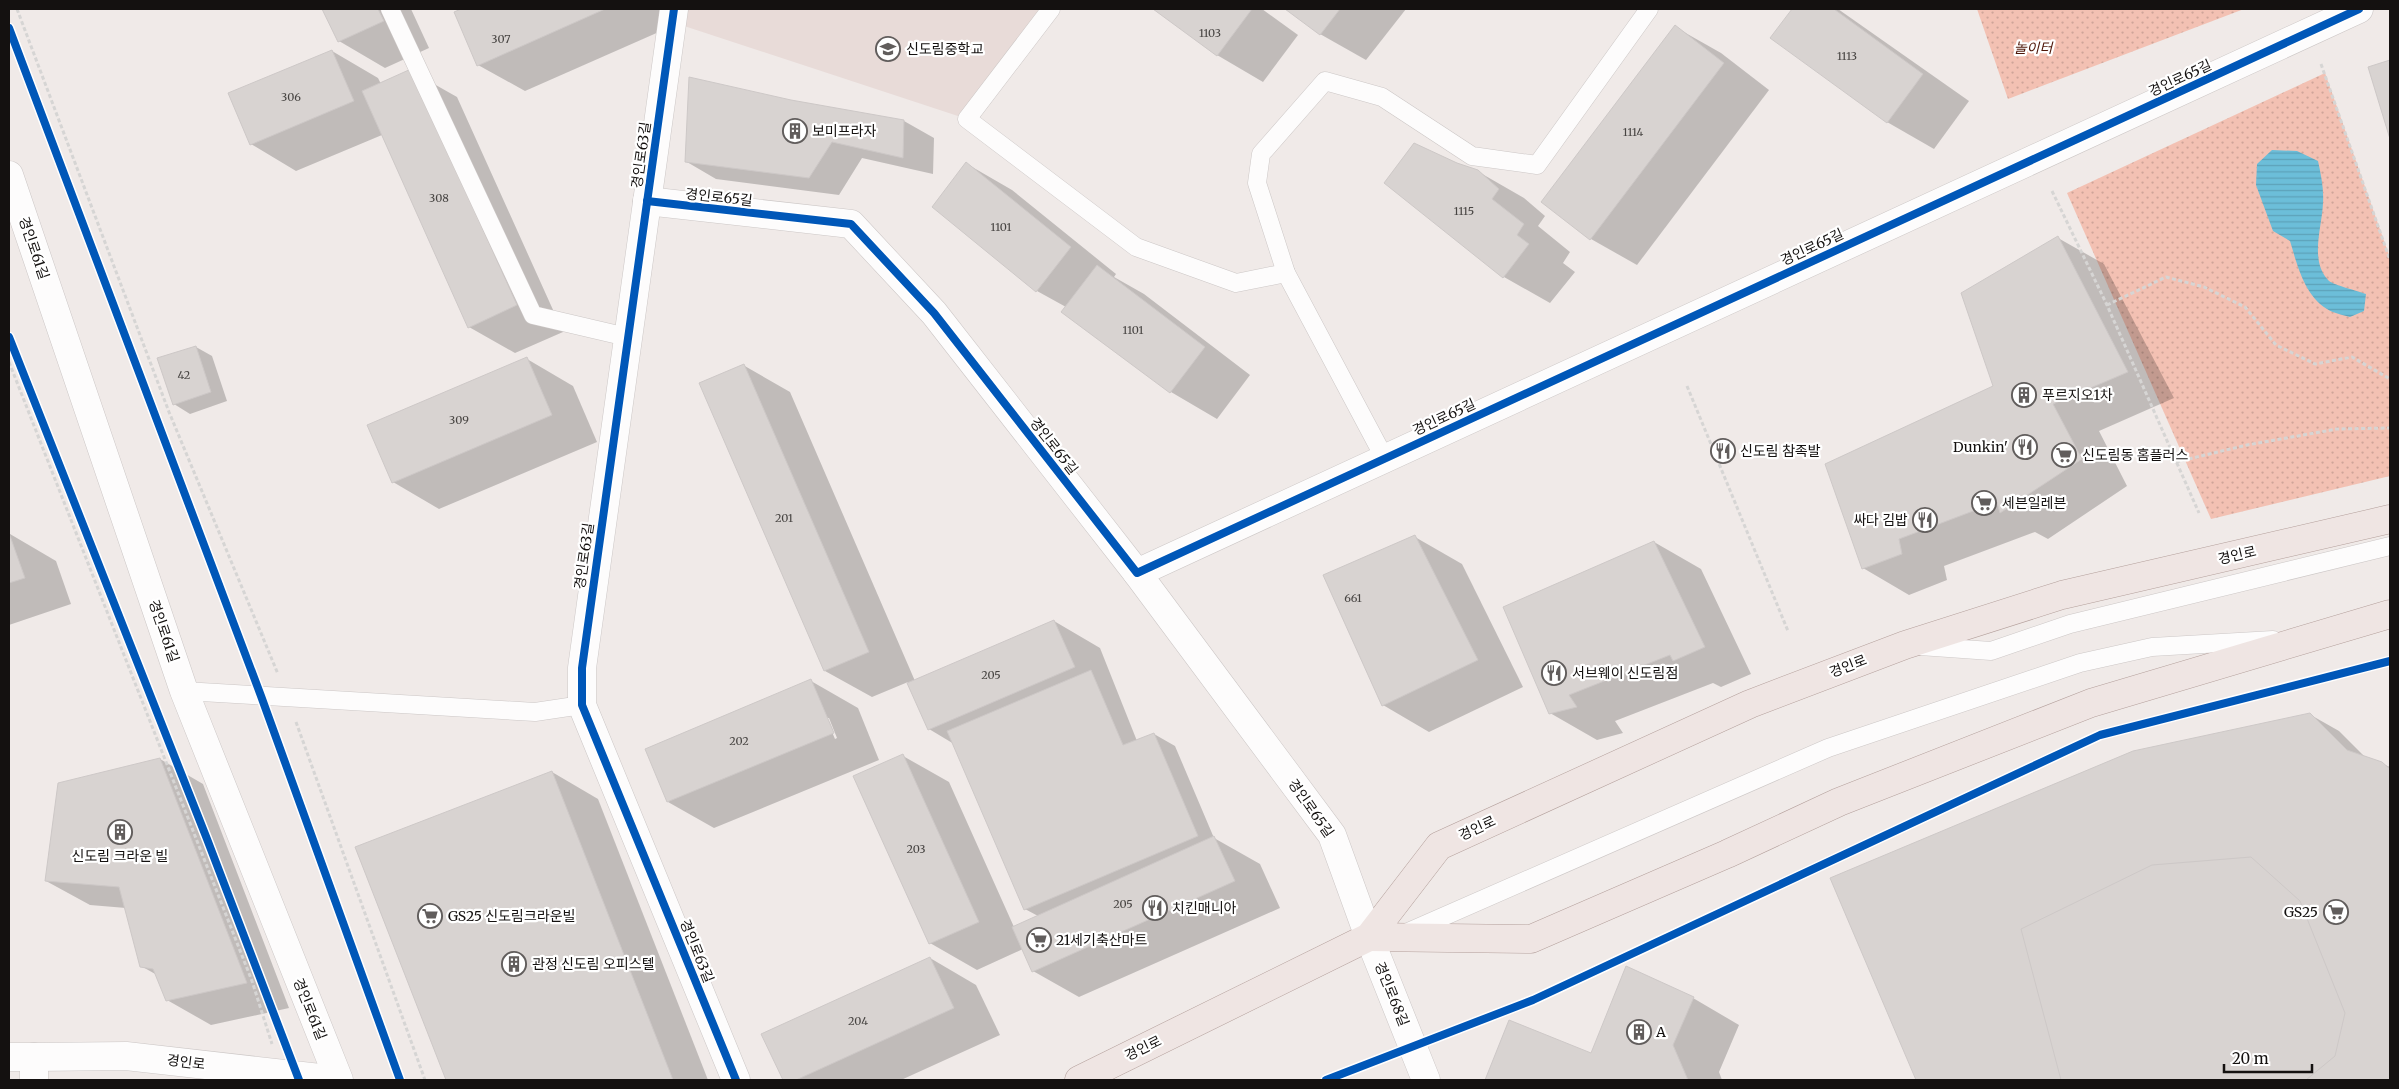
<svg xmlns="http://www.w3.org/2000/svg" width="2399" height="1089" viewBox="0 0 2399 1089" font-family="Merriweather,'Noto Sans KR',serif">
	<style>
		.built { fill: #e8dbd8 }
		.park { fill: url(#park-dots) }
		.water { fill: url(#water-rules) }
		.shadow { fill: #0003; fill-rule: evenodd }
		.building { fill: #d8d3d1; stroke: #cdc8c7 }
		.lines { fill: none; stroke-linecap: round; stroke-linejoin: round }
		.service-casing { stroke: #ccc7c6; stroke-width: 19 }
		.minor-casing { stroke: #ccc7c6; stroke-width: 29 }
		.tertiary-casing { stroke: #ccc7c6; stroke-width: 29 }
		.primary-casing { stroke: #b4a09c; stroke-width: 29 }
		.path { stroke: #d6d5d4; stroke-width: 3; stroke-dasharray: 4 2.5; stroke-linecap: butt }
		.service { stroke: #fdfcfc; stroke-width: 18 }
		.minor { stroke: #fdfcfc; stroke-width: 28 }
		.tertiary { stroke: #fdfcfc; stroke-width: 28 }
		.primary { stroke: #efe5e3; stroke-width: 28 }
		.cycleway-casing { stroke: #fff; stroke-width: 11 }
		.cycleway { stroke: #0057b8; stroke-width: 8 }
		.labels { text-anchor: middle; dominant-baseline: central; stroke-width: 4.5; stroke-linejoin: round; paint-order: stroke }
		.number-label { font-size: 11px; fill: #474442 }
		.park-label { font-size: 14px; font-style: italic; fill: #4d1507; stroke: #fff }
		.poi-label { font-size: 14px; fill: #141110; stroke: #fff; text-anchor: start }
		.street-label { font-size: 14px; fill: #141110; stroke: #fff }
	</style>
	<defs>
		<pattern id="park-dots" width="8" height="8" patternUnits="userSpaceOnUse" patternTransform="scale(1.25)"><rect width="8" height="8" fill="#f3c1b3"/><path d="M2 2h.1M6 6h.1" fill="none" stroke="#cfa599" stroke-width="1.8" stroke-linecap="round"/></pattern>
		<pattern id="water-rules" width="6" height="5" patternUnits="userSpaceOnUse" patternTransform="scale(1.25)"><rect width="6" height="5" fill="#6cbed9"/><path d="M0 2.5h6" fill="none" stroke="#5da2b9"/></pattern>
	</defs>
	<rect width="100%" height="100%" fill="#f0eae8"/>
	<polygon class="built" points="674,9 1051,9 967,119 672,22"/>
	<g class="park">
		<polygon points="1977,9 2244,9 2008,99"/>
		<polygon points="2325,73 2390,258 2390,476 2211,519 2067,193"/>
	</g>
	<path class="water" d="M 2272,150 L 2297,151 L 2318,161 C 2321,175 2324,189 2323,203 C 2322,228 2309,261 2329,281 C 2334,285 2358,291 2366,294 L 2364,311 L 2350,317 C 2343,315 2333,313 2327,309 C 2304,295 2297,264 2290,241 L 2273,231 L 2256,185 L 2257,164 Z"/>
	<g class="shadow">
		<polygon points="324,9 411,9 429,48 385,68 339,41"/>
		<polygon points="464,9 671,9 677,24 525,91 478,65 455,13"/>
		<polygon points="1155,9 1262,9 1298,35 1263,82 1217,55"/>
		<polygon points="1287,9 1406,9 1366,60 1320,34"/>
		<polygon points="1793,9 1838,9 1969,101 1934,149 1887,122 1772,38"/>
		<polygon points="1675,27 1721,53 1769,90 1637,265 1591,239 1543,202"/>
		<polygon points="332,51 378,78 381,84 411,71 457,97 563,332 515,353 469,327 382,135 296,171 251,144"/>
		<polygon points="2390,61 2390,134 2369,68"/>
		<polygon points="791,101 904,121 934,138 933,174 862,158 839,195 716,179 687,162"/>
		<polygon points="967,164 1012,190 1116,274 1114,277 1144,294 1250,375 1217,419 1171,392 1063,312 1066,307 1037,291 934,206"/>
		<polygon points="1456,164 1477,171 1524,198 1545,216 1538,226 1570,252 1563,263 1575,272 1550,303 1504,277 1385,182"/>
		<polygon points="2058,238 2104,264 2174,398 2099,431 2127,486 2048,539 2035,532 1944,566 1947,580 1909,595 1863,568 1994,387"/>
		<polygon points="196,347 212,356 227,401 190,414 174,404"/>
		<polygon points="527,359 573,386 597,442 439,509 393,482"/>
		<polygon points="743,365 790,392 915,681 1054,621 1100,648 1137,741 1154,734 1175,746 1214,838 1260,864 1280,908 1079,997 1033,971 1023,949 977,970 930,943 903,756 949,782 1014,927 1038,916 1025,909 954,744 929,729 908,682 872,697 825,671 701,384"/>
		<polygon points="10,534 56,561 71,604 9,625"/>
		<polygon points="1415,537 1462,564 1523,687 1429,732 1383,705"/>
		<polygon points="1654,542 1701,569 1751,674 1721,687 1713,683 1615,721 1623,733 1597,740 1550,713"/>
		<path d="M 811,681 L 858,708 L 879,760 L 714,828 L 668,802 ZM 826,718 L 829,718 L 837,738 L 835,739 Z"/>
		<polygon points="2309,714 2339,731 2365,757 2390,767 2390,1080 1917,1080 1831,879"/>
		<polygon points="160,759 203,784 289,1008 211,1025 167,1000 157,975 141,966 126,908 90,905 46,881"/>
		<polygon points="552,772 598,799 708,1080 447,1080 356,848"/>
		<polygon points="930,958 976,985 1000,1035 901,1080 784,1080 763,1034"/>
		<polygon points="1693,998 1739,1025 1719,1072 1722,1080 1486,1080 1509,1022 1592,1055"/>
	</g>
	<g class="building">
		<polygon points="322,9 378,9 384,21 338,42"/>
		<polygon points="461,9 605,9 477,66 454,12"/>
		<polygon points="1153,9 1252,9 1217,56"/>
		<polygon points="1285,9 1340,9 1320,35"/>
		<polygon points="1792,9 1834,9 1923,74 1887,123 1770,38"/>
		<polygon points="1675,25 1724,63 1590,240 1541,202"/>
		<polygon points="332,50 354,101 250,145 228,93"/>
		<polygon points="2390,60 2390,139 2368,67"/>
		<polygon points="411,69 517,305 468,328 362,91"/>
		<polygon points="689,77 791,100 904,120 903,158 832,142 809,178 685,162"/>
		<polygon points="1414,143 1457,163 1478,170 1499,189 1492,199 1524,224 1517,235 1529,244 1503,278 1384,183"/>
		<polygon points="966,162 1071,247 1036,292 932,207"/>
		<polygon points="2058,236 2128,372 2053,404 2082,459 2000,513 1997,502 1899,539 1902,554 1862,569 1825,464 1993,386 1961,293"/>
		<polygon points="1097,265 1205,347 1170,393 1061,312"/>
		<polygon points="196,346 211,392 173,405 157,358"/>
		<polygon points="527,357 552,415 392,483 367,425"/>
		<polygon points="744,364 869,652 824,671 699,383"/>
		<polygon points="9,533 25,578 9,583"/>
		<polygon points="1415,535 1478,660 1382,706 1323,575"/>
		<polygon points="1654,541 1705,647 1673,661 1670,655 1569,695 1577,707 1549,714 1503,607"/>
		<polygon points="1054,620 1075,667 928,730 907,683"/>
		<polygon points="1091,670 1123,745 1154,733 1198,836 1024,910 947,731"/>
		<polygon points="811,679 834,733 667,802 645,749"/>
		<polygon points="2310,713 2347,750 2382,762 2390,769 2390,1080 1916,1080 1830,878 2133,751"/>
		<polygon points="903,754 979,922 929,944 853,776"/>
		<polygon points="160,758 247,983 166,1001 153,969 140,967 119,887 45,881 58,783"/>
		<polygon points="552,771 673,1080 446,1080 355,847"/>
		<polygon points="1214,836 1235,881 1032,972 1012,927"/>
		<polygon points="2251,857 2300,901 2345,1013 2335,1056 2306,1080 2061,1080 2021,929 2152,865"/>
		<polygon points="930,957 954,1008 796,1080 783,1080 761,1034"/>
		<polygon points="1626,966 1694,997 1673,1045 1688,1080 1485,1080 1509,1020 1591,1053"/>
	</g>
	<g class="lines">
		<defs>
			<g id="service">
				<polyline points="390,9 533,315 627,337"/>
				<polyline points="1051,9 967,119 1136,247 1236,283 1286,273"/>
				<polyline points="1385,459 1286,273 1257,183 1261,154 1325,81 1382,97 1472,156 1537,165 1649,9"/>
				<polyline points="1920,646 1991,651 2070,624 2390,546"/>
				<polyline points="184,691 535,712 582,705"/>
				<polyline points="1406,933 1828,748 2080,663 2152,647 2273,640"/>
			</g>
			<g id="minor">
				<polyline points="674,9 582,668 582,705 736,1080"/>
				<polyline points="647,201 851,224 934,313 1137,573 1332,835 1369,937 1426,1080"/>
				<polyline points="9,1057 34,1057 34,1080"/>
				<polyline points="34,1057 126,1056 338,1080"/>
			</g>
			<g id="tertiary">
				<polyline points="9,175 184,691 339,1080"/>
				<polyline points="1137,573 2359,9"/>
			</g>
			<g id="primary">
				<polyline points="1369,937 1531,939 1727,854 1839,802 2091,703 2390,614"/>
				<polyline points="1079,1080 1369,937 1439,846 1750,704 1905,645 2062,595 2390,519"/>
			</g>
		</defs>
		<use href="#service" class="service-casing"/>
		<use href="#minor" class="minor-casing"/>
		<use href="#tertiary" class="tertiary-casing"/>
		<use href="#primary" class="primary-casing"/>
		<g class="path">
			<polyline points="17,9 169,412 278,674"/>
			<polyline points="2321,64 2390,260"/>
			<polyline points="2052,191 2107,305 2199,513"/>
			<polyline points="2107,305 2166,277 2204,287 2245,307 2276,345 2315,364 2352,357 2390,379"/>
			<polyline points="9,362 252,981 272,1044"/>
			<polyline points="1687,386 1788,631"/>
			<polyline points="2176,462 2247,445 2337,429 2390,428"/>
			<polyline points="296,722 425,1080"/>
		</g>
		<use href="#service" class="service"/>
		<use href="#minor" class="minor"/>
		<use href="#tertiary" class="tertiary"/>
		<use href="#primary" class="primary"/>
		<defs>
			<g id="cycleway">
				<polyline points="674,9 582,668 582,705 736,1080"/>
				<polyline points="9,28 261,696 400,1080"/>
				<polyline points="647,201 851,224 934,313 1137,573 2359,9"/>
				<polyline points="9,337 207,839 299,1080"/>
				<polyline points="1326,1080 1533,1000 2100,735 2390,661"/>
			</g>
		</defs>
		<use href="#cycleway" class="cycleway-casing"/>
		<use href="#cycleway" class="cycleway"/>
	</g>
	<defs>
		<symbol id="school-ring" viewBox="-11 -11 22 22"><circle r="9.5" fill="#fff" stroke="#615d5c" stroke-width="1.5"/><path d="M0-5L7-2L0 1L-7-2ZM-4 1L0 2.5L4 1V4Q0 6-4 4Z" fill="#615d5c"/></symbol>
		<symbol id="building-ring" viewBox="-11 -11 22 22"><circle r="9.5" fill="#fff" stroke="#615d5c" stroke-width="1.5"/><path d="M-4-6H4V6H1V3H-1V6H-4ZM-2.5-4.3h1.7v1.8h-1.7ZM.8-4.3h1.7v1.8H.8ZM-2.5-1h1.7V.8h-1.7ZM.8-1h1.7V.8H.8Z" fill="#615d5c"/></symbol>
		<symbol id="restaurant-ring" viewBox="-11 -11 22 22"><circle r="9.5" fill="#fff" stroke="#615d5c" stroke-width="1.5"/><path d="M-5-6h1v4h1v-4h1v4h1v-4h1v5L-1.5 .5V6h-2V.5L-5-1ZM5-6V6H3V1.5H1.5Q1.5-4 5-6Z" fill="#615d5c"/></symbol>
		<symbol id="supermarket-ring" viewBox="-11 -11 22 22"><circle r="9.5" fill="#fff" stroke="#615d5c" stroke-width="1.5"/><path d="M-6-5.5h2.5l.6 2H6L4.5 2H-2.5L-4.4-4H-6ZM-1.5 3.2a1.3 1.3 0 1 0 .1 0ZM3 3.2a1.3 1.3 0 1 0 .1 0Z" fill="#615d5c"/></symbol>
	</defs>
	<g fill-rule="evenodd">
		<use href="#school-ring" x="874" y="35" width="28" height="28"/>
		<use href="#building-ring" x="781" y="117" width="28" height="28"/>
		<use href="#building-ring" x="2010" y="381" width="28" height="28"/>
		<use href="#restaurant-ring" x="2011" y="433" width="28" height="28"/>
		<use href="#restaurant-ring" x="1709" y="437" width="28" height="28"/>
		<use href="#supermarket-ring" x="2050" y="441" width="28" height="28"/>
		<use href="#supermarket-ring" x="1970" y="489" width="28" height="28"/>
		<use href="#restaurant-ring" x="1911" y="506" width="28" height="28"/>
		<use href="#restaurant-ring" x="1540" y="659" width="28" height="28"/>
		<use href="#building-ring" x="106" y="818" width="28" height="28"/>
		<use href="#restaurant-ring" x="1141" y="894" width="28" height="28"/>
		<use href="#supermarket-ring" x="2322" y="898" width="28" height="28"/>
		<use href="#supermarket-ring" x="416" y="902" width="28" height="28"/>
		<use href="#supermarket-ring" x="1025" y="926" width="28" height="28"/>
		<use href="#building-ring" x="500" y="950" width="28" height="28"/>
		<use href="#building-ring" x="1625" y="1018" width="28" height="28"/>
	</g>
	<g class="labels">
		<g class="number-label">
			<text x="1210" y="33">1103</text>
			<text x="501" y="39">307</text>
			<text x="1847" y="56">1113</text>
			<text x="291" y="97">306</text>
			<text x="1633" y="132">1114</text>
			<text x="439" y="198">308</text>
			<text x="1464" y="211">1115</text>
			<text x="1001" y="227">1101</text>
			<text x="1133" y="330">1101</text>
			<text x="184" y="375">42</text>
			<text x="459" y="420">309</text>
			<text x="784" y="518">201</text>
			<text x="1353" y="598">661</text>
			<text x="991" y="675">205</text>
			<text x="739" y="741">202</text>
			<text x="916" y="849">203</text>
			<text x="1123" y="904">205</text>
			<text x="858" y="1021">204</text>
		</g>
		<g class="park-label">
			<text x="2033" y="48">놀이터</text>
		</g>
		<g class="poi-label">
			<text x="906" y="49">신도림중학교</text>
			<text x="812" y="131">보미프라자</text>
			<text x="2042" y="395">푸르지오1차</text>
			<text x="2008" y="447" text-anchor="end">Dunkin'</text>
			<text x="1740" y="451">신도림 참족발</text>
			<text x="2082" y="455">신도림동 홈플러스</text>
			<text x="2002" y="503">세븐일레븐</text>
			<text x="1908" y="520" text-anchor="end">싸다 김밥</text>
			<text x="1572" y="673">서브웨이 신도림점</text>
			<text x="120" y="856" text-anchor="middle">신도림 크라운 빌</text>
			<text x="1172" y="908">치킨매니아</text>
			<text x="2318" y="912" text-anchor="end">GS25</text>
			<text x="448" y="916">GS25 신도림크라운빌</text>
			<text x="1056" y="940">21세기축산마트</text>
			<text x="532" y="964">관정 신도림 오피스텔</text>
			<text x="1656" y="1032">A</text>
		</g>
		<g class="street-label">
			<text transform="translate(2180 78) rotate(-25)">경인로65길</text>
			<text transform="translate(641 155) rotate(-82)">경인로63길</text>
			<text transform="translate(719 197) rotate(6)">경인로65길</text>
			<text transform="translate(1812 247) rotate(-25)">경인로65길</text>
			<text transform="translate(34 248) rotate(71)">경인로61길</text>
			<text transform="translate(1444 417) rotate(-25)">경인로65길</text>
			<text transform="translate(1054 446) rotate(52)">경인로65길</text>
			<text transform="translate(2237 555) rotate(-13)">경인로</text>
			<text transform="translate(584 556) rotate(-82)">경인로63길</text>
			<text transform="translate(164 631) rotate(71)">경인로61길</text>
			<text transform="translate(1848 666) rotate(-21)">경인로</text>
			<text transform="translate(1311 808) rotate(55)">경인로65길</text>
			<text transform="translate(1477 828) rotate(-25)">경인로</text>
			<text transform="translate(697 951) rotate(68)">경인로63길</text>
			<text transform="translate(1392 994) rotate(68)">경인로68길</text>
			<text transform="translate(310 1009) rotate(68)">경인로61길</text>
			<text transform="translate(1143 1048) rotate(-26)">경인로</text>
			<text transform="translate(186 1062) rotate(7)">경인로</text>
		</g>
	</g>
	<rect width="2399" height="1089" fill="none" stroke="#141110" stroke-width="20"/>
	<path d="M2224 1064v8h88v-8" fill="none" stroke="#141110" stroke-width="2.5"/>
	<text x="2232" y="1064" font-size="15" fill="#141110" stroke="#ffffff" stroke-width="4" paint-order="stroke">20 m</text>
</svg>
